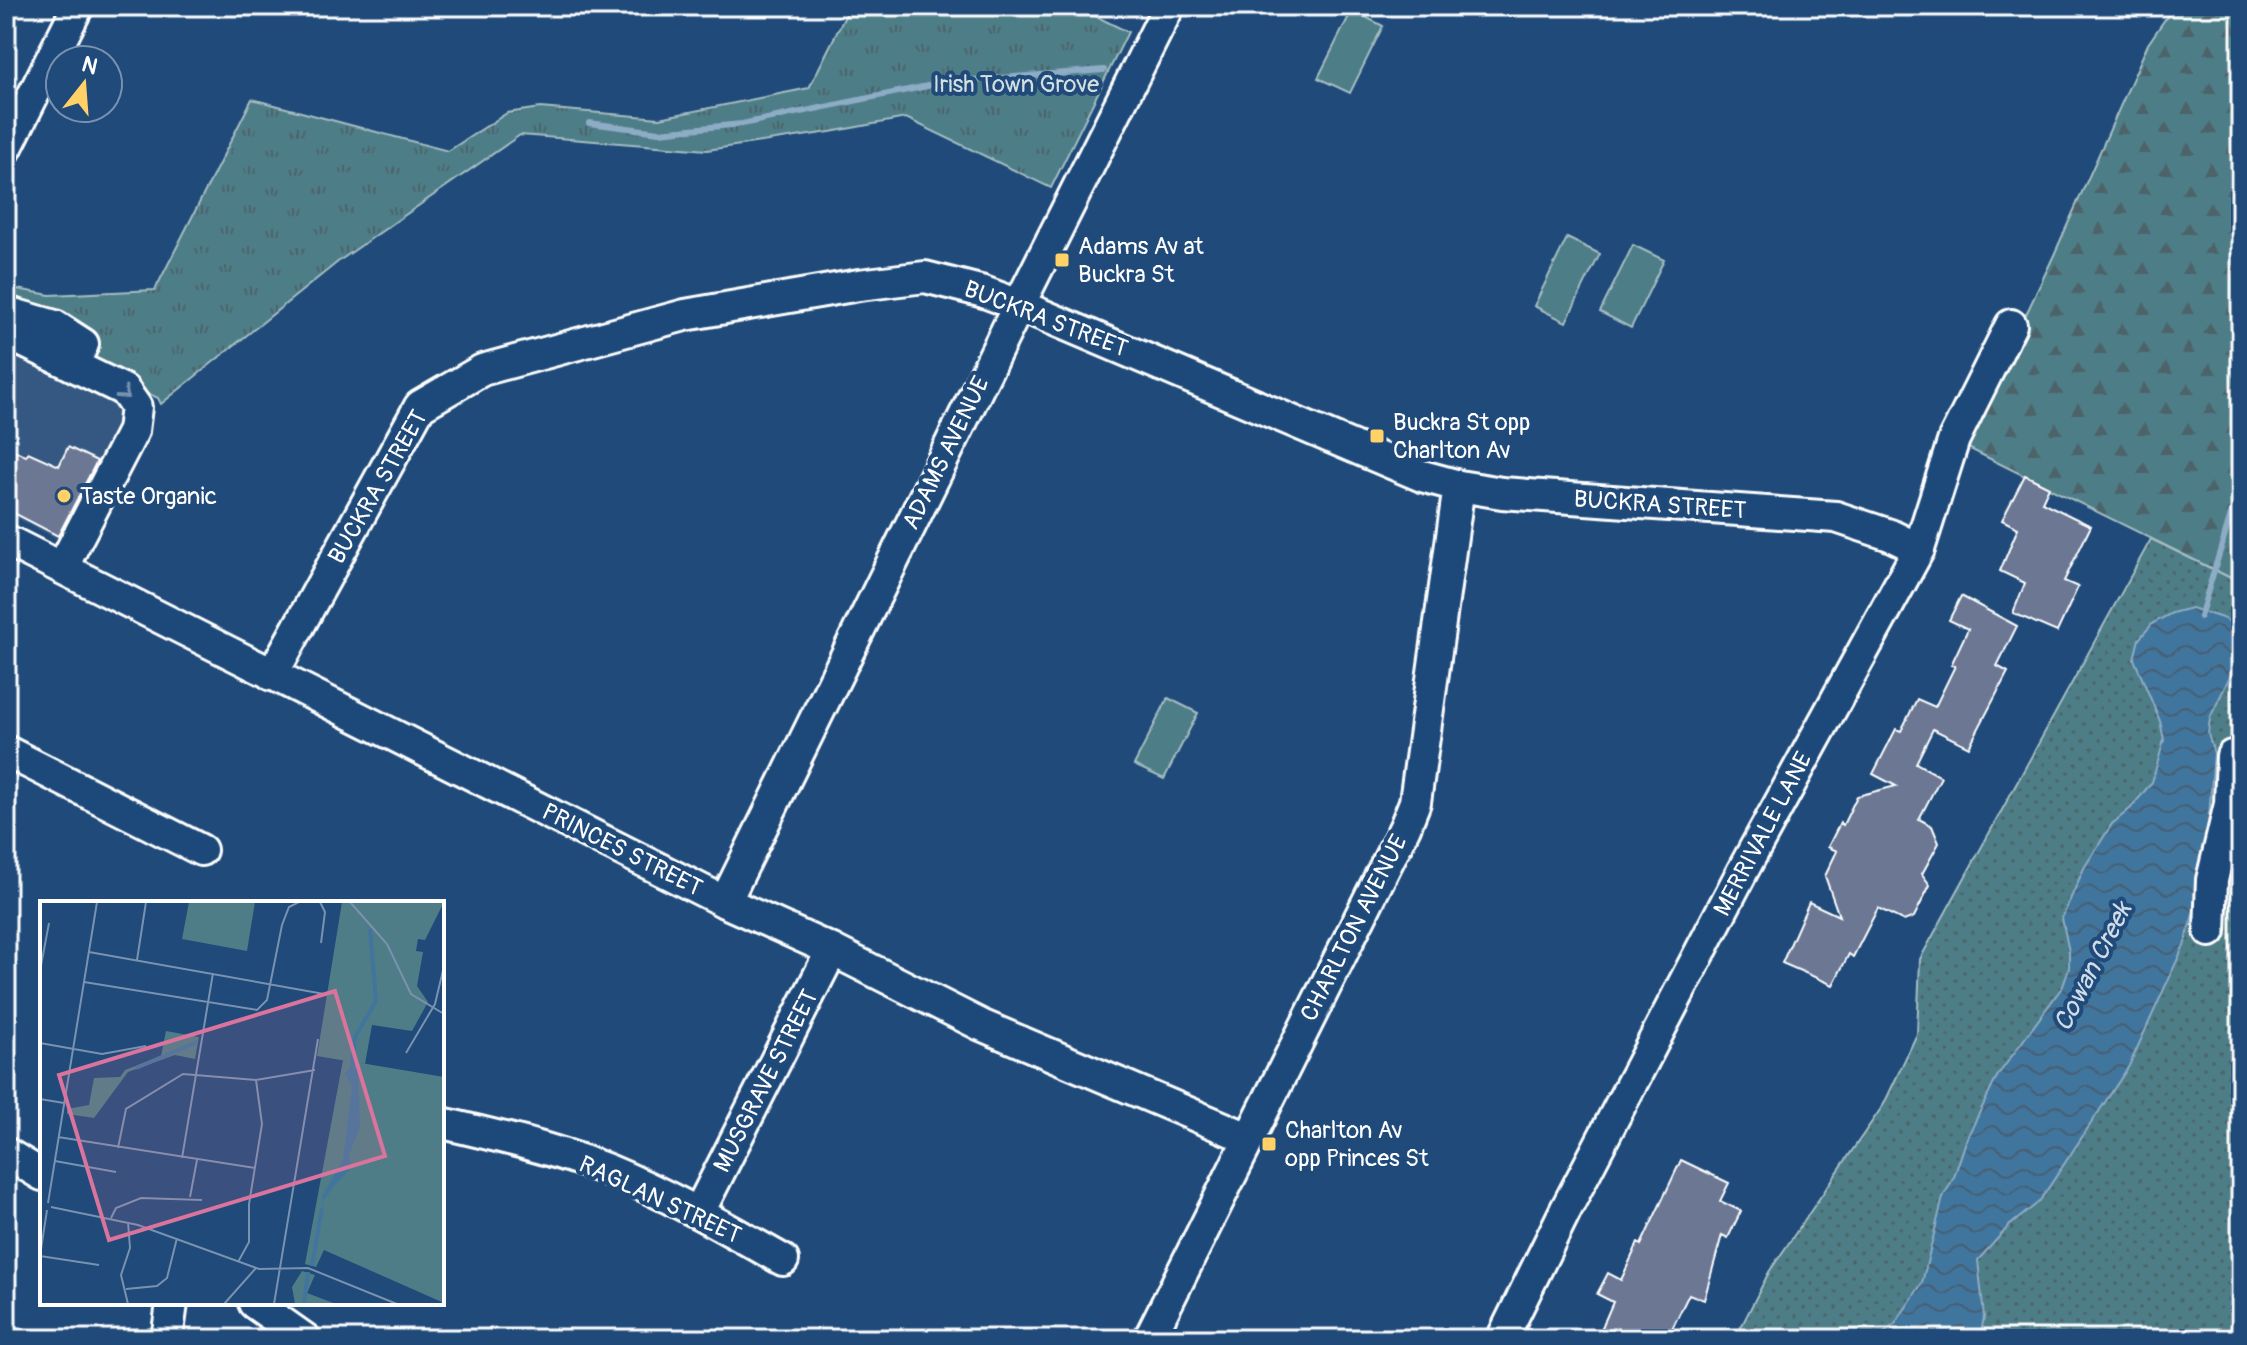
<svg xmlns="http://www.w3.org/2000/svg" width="2247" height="1345" viewBox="0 0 2247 1345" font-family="Pangolin,sans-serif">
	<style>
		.built { fill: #365882 }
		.grass { fill: url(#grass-dots); stroke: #a6bec3; stroke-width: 2 }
		.forest { fill: url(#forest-firs); stroke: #a6bec3; stroke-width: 2 }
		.park { fill: url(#park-tufts); stroke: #a6bec3; stroke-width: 2 }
		.garden { fill: #4e7d87; stroke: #a6bec3; stroke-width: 2 }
		.water { fill: url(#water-waves); stroke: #8dacc5; stroke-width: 2 }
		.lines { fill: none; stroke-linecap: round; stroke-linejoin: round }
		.stream { stroke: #8dacc5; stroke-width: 6 }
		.building { fill: #6c7794; stroke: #fff; stroke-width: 2 }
		.minor-casing { stroke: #fff; stroke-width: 36 }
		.minor { stroke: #1f4a7a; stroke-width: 30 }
		.oneway { stroke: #7992af }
		.poi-dot { fill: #ffd166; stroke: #1f4a7a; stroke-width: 3 }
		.labels { text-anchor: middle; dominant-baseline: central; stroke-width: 8; stroke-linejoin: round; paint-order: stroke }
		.park-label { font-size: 24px; fill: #d3dee1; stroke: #1f4a7a }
		.poi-label { font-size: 24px; fill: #fff; stroke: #1f4a7a; text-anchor: start }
		.street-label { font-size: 24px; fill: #fff; stroke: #1f4a7a }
		.water-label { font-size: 26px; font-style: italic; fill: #d0dce7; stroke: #1f4a7a }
		.inset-river { fill: none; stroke: #41759e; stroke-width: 4 }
		.inset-road { fill: none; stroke: #7992af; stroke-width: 2 }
		.view { fill: #da749d; fill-opacity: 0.15; stroke: #da749d; stroke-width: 4 }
		.inset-edge { fill: none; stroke: #fff; stroke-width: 4 }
	</style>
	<defs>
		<pattern id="grass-dots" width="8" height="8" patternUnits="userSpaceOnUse" patternTransform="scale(2)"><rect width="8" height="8" fill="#4e7d87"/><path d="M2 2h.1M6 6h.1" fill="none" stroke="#4d646a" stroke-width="1.8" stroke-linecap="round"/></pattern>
		<pattern id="forest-firs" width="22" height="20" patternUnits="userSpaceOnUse" patternTransform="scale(2)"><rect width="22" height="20" fill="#4e7d87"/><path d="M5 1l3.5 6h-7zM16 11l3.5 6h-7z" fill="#4d646a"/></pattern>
		<pattern id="park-tufts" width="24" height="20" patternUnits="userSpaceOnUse" patternTransform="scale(2)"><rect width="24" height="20" fill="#4e7d87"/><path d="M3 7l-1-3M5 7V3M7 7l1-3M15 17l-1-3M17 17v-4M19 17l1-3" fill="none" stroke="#4d646a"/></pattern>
		<pattern id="water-waves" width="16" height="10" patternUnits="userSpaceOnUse" patternTransform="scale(2)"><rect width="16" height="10" fill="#41759e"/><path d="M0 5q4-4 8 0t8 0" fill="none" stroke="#475e71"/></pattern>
	</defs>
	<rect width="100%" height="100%" fill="#1f4a7a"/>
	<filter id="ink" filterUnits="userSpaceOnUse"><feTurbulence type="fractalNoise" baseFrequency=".0125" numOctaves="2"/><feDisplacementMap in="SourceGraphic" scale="16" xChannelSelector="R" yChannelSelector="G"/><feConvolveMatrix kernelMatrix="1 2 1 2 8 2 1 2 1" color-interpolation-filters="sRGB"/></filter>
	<g filter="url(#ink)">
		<polygon class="built" points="6,344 116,399 125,411 123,422 63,536 57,539 6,513"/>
		<polygon class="grass" points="2151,539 2241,583 2241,1339 1735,1339 1769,1272 1884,1104 1917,1034 1920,959"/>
		<polygon class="forest" points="2174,6 2241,6 2241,583 1964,446 2054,255 2148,44"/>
		<polygon class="park" points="850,6 1075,6 1128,32 1051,188 906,118 830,132 707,150 520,135 339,261 161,404 158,398 6,326 6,287 50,295 155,290 252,99 448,151 507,113 540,108 660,118 809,88"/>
		<g class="garden">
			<polygon points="1352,10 1383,26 1350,93 1318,78"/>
			<polygon points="1567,238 1600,254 1566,322 1534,306"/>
			<polygon points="1633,245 1664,260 1631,328 1600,312"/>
			<polygon points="1168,698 1198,713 1164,779 1134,765"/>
		</g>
		<polygon class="water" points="2191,608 2225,619 2236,626 2241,639 2232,672 2210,718 2208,734 2214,753 2208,829 2198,897 2185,943 2129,1066 2039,1202 2009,1226 1978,1260 1984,1317 1980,1339 1877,1339 1895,1324 1922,1283 1943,1197 1954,1177 1967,1138 1998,1075 2063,986 2069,968 2069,952 2062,918 2084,868 2112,824 2131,808 2152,782 2164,740 2160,721 2134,659 2139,639 2153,623 2172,613"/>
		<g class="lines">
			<g class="stream">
				<polyline points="589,123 659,132 742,124 947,82 1104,70"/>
				<polyline points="2200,617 2241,482"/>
			</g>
		</g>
		<g class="building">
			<polygon points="6,446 26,456 28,452 59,466 68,447 97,461 58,536 6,509"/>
			<polygon points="2025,475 2049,487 2042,502 2091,526 2064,581 2078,587 2057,632 2013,613 2025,583 2000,571 2018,528 2002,520"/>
			<polygon points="1961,596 2017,626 1997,666 2008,672 1969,747 1933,729 1916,763 1941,777 1919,819 1932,826 1939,843 1922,874 1930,885 1914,917 1904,921 1878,908 1853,957 1849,954 1833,985 1782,963 1809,902 1839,916 1825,876 1837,851 1828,847 1840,823 1843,825 1857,796 1896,786 1873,774 1896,729 1901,731 1917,699 1935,707 1955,666 1951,665 1968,629 1949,620"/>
			<polygon points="1681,1160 1729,1183 1720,1201 1741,1211 1728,1238 1722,1235 1704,1300 1689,1294 1667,1339 1597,1339 1613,1302 1597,1294 1608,1273 1621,1280 1638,1243 1641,1245"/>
		</g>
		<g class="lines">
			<defs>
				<g id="minor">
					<polyline points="6,149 78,6"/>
					<polyline points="6,312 55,326 83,344 73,365"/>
					<polyline points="6,333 124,390 136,407 133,431 62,568"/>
					<polyline points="6,540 725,902 832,950 981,1025 1248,1138"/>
					<polyline points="272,675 420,406 482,370 685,315 859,285 925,277 984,292 1019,305 1422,476 1459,486 1502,493 1836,517 1890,535 1919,549"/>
					<polyline points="6,751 201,850"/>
					<polyline points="725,902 1019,305 1169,6"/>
					<polyline points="2210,931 2212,880 2230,804 2232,756"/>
					<path d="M 442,1123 C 498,1136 554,1149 608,1170 C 669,1195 726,1228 783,1260"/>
					<polyline points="6,1153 42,1175"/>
					<polyline points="699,1212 832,950"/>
					<polyline points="254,1303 305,1339"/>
					<polyline points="167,1339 172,1303"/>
					<polyline points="1149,1339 1405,827 1415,802 1459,486"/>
					<polyline points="1502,1339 1565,1211 1743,870 1919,549 1954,439 2011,325"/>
				</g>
			</defs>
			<use href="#minor" class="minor-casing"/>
			<use href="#minor" class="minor"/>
		</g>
		<defs><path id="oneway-chevron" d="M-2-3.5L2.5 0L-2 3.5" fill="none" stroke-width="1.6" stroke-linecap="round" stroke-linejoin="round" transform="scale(2)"/></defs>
		<use class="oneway" href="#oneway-chevron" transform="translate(124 394) rotate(42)"/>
	</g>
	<g class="poi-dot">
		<rect x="1054" y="252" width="16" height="16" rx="4"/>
		<rect x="1369" y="428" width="16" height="16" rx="4"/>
		<circle cx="64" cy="496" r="8"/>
		<rect x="1261" y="1136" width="16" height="16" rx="4"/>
	</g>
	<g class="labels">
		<g class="park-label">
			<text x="1016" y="84">Irish Town Grove</text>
		</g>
		<g class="poi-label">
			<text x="1078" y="246">Adams Av at<tspan x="1078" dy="28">Buckra St</tspan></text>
			<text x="1393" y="422">Buckra St opp<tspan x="1393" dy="28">Charlton Av</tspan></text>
			<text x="80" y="496">Taste Organic</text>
			<text x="1285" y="1130">Charlton Av<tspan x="1285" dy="28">opp Princes St</tspan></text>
		</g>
		<g class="street-label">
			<text transform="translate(1046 319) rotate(21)">BUCKRA STREET</text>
			<text transform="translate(946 453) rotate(-64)">ADAMS AVENUE</text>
			<text transform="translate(378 487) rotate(-60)">BUCKRA STREET</text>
			<text transform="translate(1660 505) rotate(4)">BUCKRA STREET</text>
			<text transform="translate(1763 834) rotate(-62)">MERRIVALE LANE</text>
			<text transform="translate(622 850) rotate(27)">PRINCES STREET</text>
			<text transform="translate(1354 928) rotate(-63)">CHARLTON AVENUE</text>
			<text transform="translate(766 1081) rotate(-63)">MUSGRAVE STREET</text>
			<text transform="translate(660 1200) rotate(25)">RAGLAN STREET</text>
		</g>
		<g class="water-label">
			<text transform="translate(2093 967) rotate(-63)">Cowan Creek</text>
		</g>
	</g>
	<g transform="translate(40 901)">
		<rect width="404" height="404" fill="#1f4a7a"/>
		<path d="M 303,159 L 404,176 L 404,402 L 284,349 L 276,366 L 265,363 Z" fill="#4e7d87"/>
		<path d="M 302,1 L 404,1 L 385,39 L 378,38 L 376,50 L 383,51 L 377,85 L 388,101 L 372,130 L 332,124 L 325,163 L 277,155 Z" fill="#4e7d87"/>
		<path d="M 149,1 L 215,1 L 207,50 L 142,38 ZM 126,130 L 159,136 L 155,158 L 135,154 L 88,171 L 54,217 L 27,213 L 27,208 L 49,204 L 54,177 L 80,176 L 85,169 L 121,155 ZM 262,370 L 275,374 L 267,392 L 296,403 L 255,403 L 252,386 Z" fill="#4e7d87"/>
		<path d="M 153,1 L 181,1 L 177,31 L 149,27 Z" fill="#4e7d87"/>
		<path d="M 311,166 L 318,168 L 320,225 L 309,254 L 312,266 L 284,295 L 278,338 L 275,351 L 272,360 L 284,292 L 303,259 L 312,186 L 305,172 Z" fill="#41759e"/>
		<path class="inset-river" d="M 96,167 L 157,141M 312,169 L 315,136 L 336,100 L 330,28M 283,297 L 298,276M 272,365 L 282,307M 264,403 L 268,371"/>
		<path class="inset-road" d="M 280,1 L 285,11 L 281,42M 310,1 L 347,43 L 371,93 L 404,113M 49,51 L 284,93M 97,59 L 106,1M 0,70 L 9,22M 44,81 L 217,109 L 227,99 L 242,24 L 249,6 L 259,1M 0,142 L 62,153 L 106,145M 366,152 L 395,103 L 404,65M 0,198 L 24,202M 18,236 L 215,267M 78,247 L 86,208 L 143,173 L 216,179 L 275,169M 142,257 L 173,72M 15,260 L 76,271M 150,296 L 157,259M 8,302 L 57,1M 11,306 L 98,324 L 219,368 L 268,367 L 357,403M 71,317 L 76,307 L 101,297 L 162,299M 88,321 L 90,347 L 81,374 L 88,403M 0,355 L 59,364M 0,355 L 7,309M 198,361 L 209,341 L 209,303 L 222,223 L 216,179M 86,388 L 117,385 L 127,377 L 137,337M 184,403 L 216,367M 234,403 L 278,138"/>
		<path class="view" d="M 295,90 L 345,255 L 69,339 L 19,174 Z"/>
		<rect width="404" height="404" class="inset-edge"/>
	</g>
	<rect width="2247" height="1345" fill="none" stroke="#1f4a7a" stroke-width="32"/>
	<rect x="16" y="16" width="2215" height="1313" fill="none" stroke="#fff" stroke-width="3" filter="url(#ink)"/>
	<g transform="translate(84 84) rotate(17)"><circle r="38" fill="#1f4a7a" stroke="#7992af" stroke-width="2"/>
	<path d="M0-6L14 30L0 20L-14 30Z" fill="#ffd166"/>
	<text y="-12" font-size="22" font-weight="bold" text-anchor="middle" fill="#ffffff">N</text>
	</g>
</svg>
